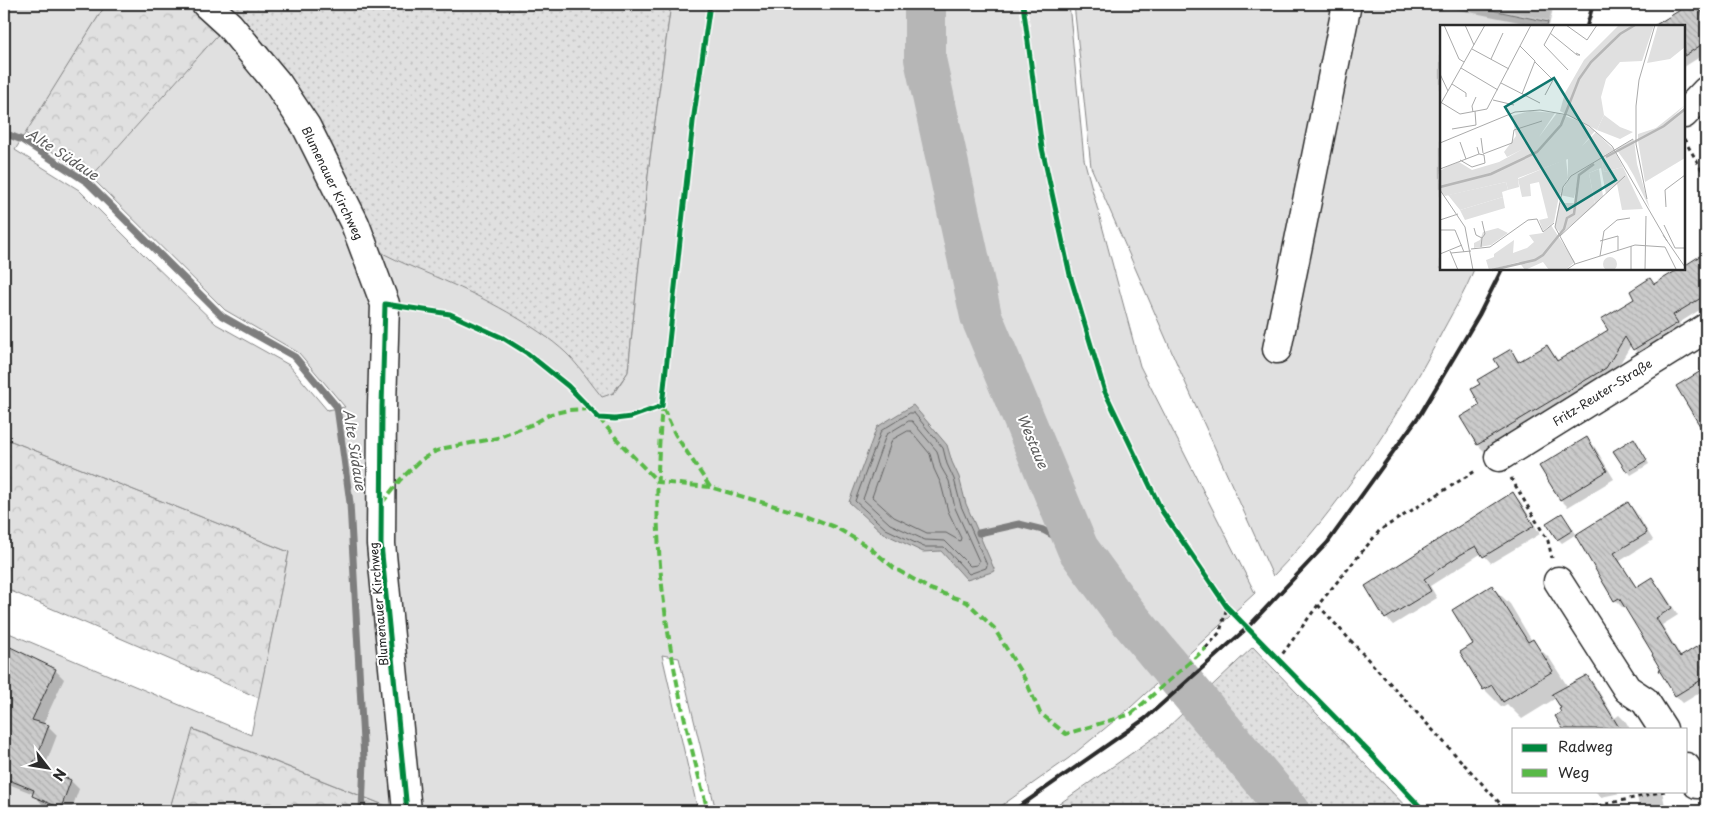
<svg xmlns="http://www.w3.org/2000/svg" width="1710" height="815" viewBox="0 0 1710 815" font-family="'Playpen Sans',sans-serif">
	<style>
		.built { fill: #efefef }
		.grass { fill: url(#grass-dots); stroke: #868686 }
		.forest { fill: url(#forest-crowns); stroke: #868686 }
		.green { fill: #e0e0e0; stroke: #868686 }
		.water { fill: #b6b6b6; stroke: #7e7e7e }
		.shadow { fill: #0003 }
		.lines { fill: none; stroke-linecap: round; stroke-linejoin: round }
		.shore { stroke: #636363; stroke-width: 1 }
		.stream { stroke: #7e7e7e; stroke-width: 7 }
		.river { stroke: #b6b6b6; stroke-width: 42 }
		.building { fill: url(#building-back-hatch); stroke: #2b2b2b }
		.minor-casing { stroke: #2b2b2b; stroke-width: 31 }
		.path { stroke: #2b2b2b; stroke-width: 3; stroke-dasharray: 4 4; stroke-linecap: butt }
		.minor { stroke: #fff; stroke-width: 28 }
		.rail { stroke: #2b2b2b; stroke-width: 4 }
		.quiet { stroke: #58b947; stroke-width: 4; stroke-dasharray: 8 4; stroke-linecap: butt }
		.cycleway-casing { stroke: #fff; stroke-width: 8 }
		.cycleway { stroke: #00873e; stroke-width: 5 }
		.labels { text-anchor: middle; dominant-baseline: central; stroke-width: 4; stroke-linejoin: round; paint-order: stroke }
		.street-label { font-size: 12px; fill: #2b2b2b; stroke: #fff }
		.water-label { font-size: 14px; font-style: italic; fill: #5c5c5c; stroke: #fff }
		.inset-river { fill: none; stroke: #b6b6b6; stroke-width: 2.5 }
		.inset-road { fill: none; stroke: #aaa; stroke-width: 1 }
		.view { fill: #0f766e; fill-opacity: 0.15; stroke: #0f766e; stroke-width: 2.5 }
		.inset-edge { fill: none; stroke: #2b2b2b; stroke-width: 2.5 }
	</style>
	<defs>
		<pattern id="grass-dots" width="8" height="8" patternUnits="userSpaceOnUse" patternTransform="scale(1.25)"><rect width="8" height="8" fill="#e0e0e0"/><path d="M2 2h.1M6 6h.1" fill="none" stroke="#c0c0c0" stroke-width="1.8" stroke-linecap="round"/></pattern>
		<pattern id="forest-crowns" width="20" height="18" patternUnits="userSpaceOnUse" patternTransform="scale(1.25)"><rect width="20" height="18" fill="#e0e0e0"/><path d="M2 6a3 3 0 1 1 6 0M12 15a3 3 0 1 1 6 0" fill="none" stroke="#c0c0c0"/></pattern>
		<pattern id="building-back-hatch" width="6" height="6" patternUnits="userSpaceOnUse" patternTransform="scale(1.25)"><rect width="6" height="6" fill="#cbcbcb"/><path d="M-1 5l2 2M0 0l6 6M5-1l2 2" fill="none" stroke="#aeaeae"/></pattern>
	</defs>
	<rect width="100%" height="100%" fill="#fff"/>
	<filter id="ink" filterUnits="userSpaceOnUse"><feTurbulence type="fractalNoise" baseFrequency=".02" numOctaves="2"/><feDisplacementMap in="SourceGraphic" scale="10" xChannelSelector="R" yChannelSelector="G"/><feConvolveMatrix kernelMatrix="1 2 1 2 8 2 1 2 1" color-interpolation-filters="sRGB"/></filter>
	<g filter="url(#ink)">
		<polygon class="built" points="1476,4 1552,4 1549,20"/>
		<g class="grass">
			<polygon points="224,4 671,4 649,166 628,372 613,393 602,398 570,358 545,337 501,309 394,260 377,250"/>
			<polygon points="1253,647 1410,811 1049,811 1165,730"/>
		</g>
		<g class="forest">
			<polygon points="106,4 195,4 222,30 95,181 25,133"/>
			<polygon points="4,438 289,552 259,698 4,588"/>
			<polygon points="192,729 394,809 394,811 169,811"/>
		</g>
		<g class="green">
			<path d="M 4,4 L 106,4 L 15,150 L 79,190 L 151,262 L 216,324 L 289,365 L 327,410 L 345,407 L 299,353 L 225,310 L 91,177 L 222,30 L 270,89 L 377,250 C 402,264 428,273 454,285 C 488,300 546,331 571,358 C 582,370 592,385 602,397 L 614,393 L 628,372 L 649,166 L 671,4 L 1069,4 L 1084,159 L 1140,366 L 1255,593 L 1131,707 L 1069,758 L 994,811 L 716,811 L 679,658 L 662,655 L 698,811 L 394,811 L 394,809 L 193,729 L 169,811 L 4,811 L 4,631 L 251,735 L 289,552 L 4,438 Z"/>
			<path d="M 1074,4 L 1464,4 L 1548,22 L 1547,26 L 1441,26 L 1441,269 L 1474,269 C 1465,293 1450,316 1438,340 C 1393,425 1340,507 1273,576 L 1181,373 L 1091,167 Z"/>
		</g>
		<polygon class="water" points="913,405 947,445 952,462 959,477 966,504 995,571 967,580 941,551 923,552 883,533 849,502 877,427"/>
		<g class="shadow">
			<polygon points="1429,4 1554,4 1549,26 1539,26"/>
			<polygon points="1693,4 1706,4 1706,53 1684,67 1684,26 1672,26 1668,19"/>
			<polygon points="1706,254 1706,306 1679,323 1684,330 1641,357 1631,345 1613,375 1485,452 1478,445 1462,417 1482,405 1500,368 1511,351 1520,362 1547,346 1559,361 1610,330 1650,280 1655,285"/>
			<polygon points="1706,369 1706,423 1704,425 1678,386"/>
			<polygon points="1587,438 1594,446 1614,479 1568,507 1561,500"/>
			<polygon points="1637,443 1649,464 1631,475 1628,471"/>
			<polygon points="1513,494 1520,501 1540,534 1491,563 1482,553 1430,586 1437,598 1393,625 1386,618 1366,586"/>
			<polygon points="1627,503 1635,511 1653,540 1620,561 1637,588 1652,579 1659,586 1678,615 1662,625 1682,658 1704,644 1706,647 1706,689 1683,703 1676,696 1661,671 1663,670 1655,654 1625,606 1622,607 1615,600 1576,534 1562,543 1558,539 1562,514 1577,535"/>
			<polygon points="1492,587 1510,604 1532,641 1550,659 1568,687 1587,677 1594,684 1615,718 1619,715 1626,722 1630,729 1564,729 1562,709 1556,698 1522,719 1507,704 1502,707 1484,689 1462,653 1475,645"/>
			<polygon points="4,646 55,670 64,679 43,724 48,726 57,735 44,769 71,781 79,789 71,811 58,811 42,804 34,794 6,783 4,788 4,731 15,698 4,693"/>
			<polygon points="1595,791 1630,791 1601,797"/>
			<polygon points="1636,791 1662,791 1666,811 1640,811"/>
		</g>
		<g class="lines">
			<g class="shore">
				<polygon points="910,413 914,413 943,448 947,464 954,479 961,506 987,565 986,568 969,574 944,547 924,547 886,529 855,501 881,431"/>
				<polygon points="909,421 912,421 937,451 941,467 949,481 955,508 979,561 977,565 970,566 945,541 925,540 890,524 863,499 886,435"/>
				<polygon points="908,431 911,431 930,454 934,469 941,484 948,511 961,538 960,541 946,533 927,533 894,517 872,497 892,440"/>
			</g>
			<g class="stream">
				<polyline points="4,133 22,140 87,182 222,316 295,357 337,407 350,503 364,760 362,811"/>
				<polyline points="979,533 1019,524 1043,530 1078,549"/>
			</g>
			<polyline class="river" points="925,4 925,59 981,316 1078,549 1124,612 1289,811"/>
		</g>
		<g class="building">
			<polygon points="1690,4 1697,4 1706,19 1706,42 1684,56 1684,26 1654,26"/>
			<polygon points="1706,252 1706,295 1673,315 1678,323 1633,350 1625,337 1606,368 1477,445 1460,417 1480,405 1471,389 1480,384 1477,380 1499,367 1494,359 1511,349 1518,362 1547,345 1557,361 1608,330 1601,319 1634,299 1630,291 1650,278 1654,284 1679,269 1684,269 1684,266"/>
			<polygon points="1706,368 1706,436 1676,386"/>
			<polygon points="1587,437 1607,471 1560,500 1539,466"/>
			<polygon points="1634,438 1647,460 1627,472 1613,451"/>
			<polygon points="1513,492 1534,526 1483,557 1476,546 1460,555 1424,579 1431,591 1385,619 1365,586"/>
			<polygon points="1628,502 1647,533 1614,553 1636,587 1652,577 1672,608 1656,618 1680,657 1706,641 1706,677 1675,696 1659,670 1661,670 1652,655 1653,654 1619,598 1614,601 1575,535"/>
			<polygon points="1562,513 1573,530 1557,540 1546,523"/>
			<polygon points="1492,585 1528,642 1533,639 1553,671 1503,702 1492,685 1483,690 1460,652 1473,644 1452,610"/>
			<polygon points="4,644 56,669 32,720 49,725 37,757 33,763 71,780 61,808 32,796 34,790 4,778"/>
			<polygon points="1587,675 1620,729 1563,729 1555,716 1561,712 1559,709 1561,708 1552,694"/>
		</g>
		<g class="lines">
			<defs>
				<g id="minor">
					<polyline points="206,4 229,25 278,84 306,126 355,224 385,304 382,406 381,544 407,811"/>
					<polyline points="1684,114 1706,91"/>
					<polyline points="1277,349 1347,4"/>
					<polyline points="1499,457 1706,328"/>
					<polyline points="1558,581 1627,689 1645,701 1663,729"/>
					<polyline points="1686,767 1697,784 1706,782"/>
				</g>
			</defs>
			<use href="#minor" class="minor-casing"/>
			<g class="path">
				<polyline points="1684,139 1706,177"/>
				<polyline points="1511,478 1548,541 1552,558"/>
				<polyline points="1318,605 1507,811"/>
				<polyline points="1206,648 1220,632 1227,607"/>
				<polyline points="1278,660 1318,605 1380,530 1477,470"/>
				<polyline points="1575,811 1665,791"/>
			</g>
			<use href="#minor" class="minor"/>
			<g class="rail">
				<polyline points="1587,26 1593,4"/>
				<polyline points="1013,811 1146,718 1247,628 1328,542 1421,413 1479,315 1502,269"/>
			</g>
			<g class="quiet">
				<path d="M 662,404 C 659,446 656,490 658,532 C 662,627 683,720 708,811"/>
				<polyline points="663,408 675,434 710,487 802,514 837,528 870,548 894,568 930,589 967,602 994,628 1026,681 1040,713 1066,734 1131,714 1206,648"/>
				<polyline points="599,418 622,445 658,482 710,487"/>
				<polyline points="382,503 400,480 421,460 434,452 445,448 497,438 533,424 551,414 569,410 589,409"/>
			</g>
			<defs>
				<g id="cycleway">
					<polyline points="1023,4 1042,148 1070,275 1105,392 1162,511 1227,607 1369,752 1424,811"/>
					<polyline points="407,811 381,544 382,406 385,304 450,314 503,338 527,353 568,386 599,418 615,419 631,417 662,406 693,122 710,4"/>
				</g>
			</defs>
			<use href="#cycleway" class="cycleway-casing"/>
			<use href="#cycleway" class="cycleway"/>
		</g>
	</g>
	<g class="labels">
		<g class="street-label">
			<text transform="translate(333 183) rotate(64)">Blumenauer Kirchweg</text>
			<text transform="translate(1602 392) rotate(-32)">Fritz-Reuter-Straße</text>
			<text transform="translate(378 604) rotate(-95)">Blumenauer Kirchweg</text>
		</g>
		<g class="water-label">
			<text transform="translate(63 154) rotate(33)">Alte Südaue</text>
			<text transform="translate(1033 441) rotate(67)">Westaue</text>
			<text transform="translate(355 450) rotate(81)">Alte Südaue</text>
		</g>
	</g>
	<g transform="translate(1440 25)">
		<rect width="245" height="245" fill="#fff"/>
		<path d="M 179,0 L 214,0 L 202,36 L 180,37 L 166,54 L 161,72 L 164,90 L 157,105 L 120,86 L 125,68 L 144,35 ZM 218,0 L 245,0 L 245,22 L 230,34 L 207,38 ZM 126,134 L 128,153 L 119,171 L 114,197 L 103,206 L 99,195 L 108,193 L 99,157 L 90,159 L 91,171 L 82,172 L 78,154 ZM 187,139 L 197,139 L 210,184 L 194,151 ZM 66,157 L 68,165 L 62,167 L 63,172 L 20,185 L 8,170 Z" fill="#e0e0e0"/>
		<path d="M 245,80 L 224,101 L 198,116 L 198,109 L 216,103 ZM 164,90 L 180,102 L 193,107 L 180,114 L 157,105 ZM 194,114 L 197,139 L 187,139 L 176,124 ZM 174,125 L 183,142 L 164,147 L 161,132 ZM 159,144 L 163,171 L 155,180 L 149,148 Z" fill="#e0e0e0"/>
		<path d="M 245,83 L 245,133 L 205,157 L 198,116 ZM 90,86 L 115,88 L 99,112 L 117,88 L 139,96 L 155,106 L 142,121 L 156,107 L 174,125 L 161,132 L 164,147 L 183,142 L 203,184 L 182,185 L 177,159 L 166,169 L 161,143 L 149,148 L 155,180 L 121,209 L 115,202 L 119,178 L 135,178 L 139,151 L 134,173 L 120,170 L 128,155 L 128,134 L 78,153 L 79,162 L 68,165 L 66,157 L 5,171 L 0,165 L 0,146 L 8,141 L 19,137 L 32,145 L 59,137 L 83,124 L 67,132 L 64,127 L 76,111 L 72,91 ZM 63,172 L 65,183 L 25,195 L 20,185 ZM 111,200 L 135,237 L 125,245 L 109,245 L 103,237 L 85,245 L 79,237 L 49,245 L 46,235 L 54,232 L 54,229 L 74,215 L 73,228 L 87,223 L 94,217 L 89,210 L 103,208 ZM 58,203 L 68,208 L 51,220 L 34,223 L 34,218 L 40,215 L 43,207 ZM163 239a7 7 0 1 1 14 0a7 7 0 1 1-14 0Z" fill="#e0e0e0"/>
		<path class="inset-river" d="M 166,132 L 224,101 L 245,84M 0,162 L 51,149 L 97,127 L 121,100 L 139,54 L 151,37 L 180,9 L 195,0M 52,245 L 95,235 L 103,230 L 124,204 L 127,193 L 134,189 L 139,150 L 154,139"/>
		<path class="inset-road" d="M 4,0 L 19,34 L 24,37M 25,0 L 34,20M 115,0 L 104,20 L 128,45M 126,0 L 147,15M 110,8 L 137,30 L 140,30 L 136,28M 147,15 L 157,0M 80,21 L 95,36 L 82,69M 32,24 L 69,44M 51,34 L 63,8M 95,37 L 113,55 L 105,70M 21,43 L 58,65M 0,49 L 8,66M 61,58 L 100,78M 12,59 L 26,68 L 26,72M 53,75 L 74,80M 2,78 L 20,89 L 47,84 L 91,0M 0,80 L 45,0M 33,87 L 32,81 L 36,72M 12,104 L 36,100 L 35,86M 41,113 L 43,128M 20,117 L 26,134M 0,118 L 75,87 L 100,85 L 128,90 L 149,101 L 172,121 L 227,216M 43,129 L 72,118 L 74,105 L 102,96M 20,135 L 32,142 L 45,138 L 44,130 L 39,129 L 37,122M 0,144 L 39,129M 0,165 L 25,202 L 33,245M 207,174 L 196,119 L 196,81 L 199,55 L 215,0M 226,182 L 225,165 L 245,150M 0,195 L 18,189M 224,200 L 235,223 L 245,223M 34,203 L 36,210 L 42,213 L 41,222M 0,205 L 15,205 L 24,227M 223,210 L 245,242M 120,211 L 185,151M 42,213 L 45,209 L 42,196M 160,216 L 178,211 L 178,225M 31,224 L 50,222 L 88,195 L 97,194 L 103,207 L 114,198M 10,226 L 18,245M 11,228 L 31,226M 0,229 L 22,220M 160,231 L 164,206 L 177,195 L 190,193M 135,239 L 115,202 L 123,162 L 131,151 L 193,114M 126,245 L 135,239 L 195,220 L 225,222 L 236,244M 191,245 L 191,221M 205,245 L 206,191"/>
		<path class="view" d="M 114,53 L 176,155 L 127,185 L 65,82 Z"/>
		<rect width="245" height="245" class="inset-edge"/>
	</g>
	<rect width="1710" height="815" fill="none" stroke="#fff" stroke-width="20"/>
	<rect x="10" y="10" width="1690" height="795" fill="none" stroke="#2b2b2b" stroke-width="2" filter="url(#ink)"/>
	<rect x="1512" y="728" width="175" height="65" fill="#ffffff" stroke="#aaaaaa"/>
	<rect x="1522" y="744" width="25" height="8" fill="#00873e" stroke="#aaaaaa"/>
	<text x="1558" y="752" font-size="15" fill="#2b2b2b">Radweg</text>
	<rect x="1522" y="769" width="25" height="8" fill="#58b947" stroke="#aaaaaa"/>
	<text x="1558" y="778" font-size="15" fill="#2b2b2b">Weg</text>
	<g transform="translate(48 768) rotate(121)" stroke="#ffffff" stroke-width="4" paint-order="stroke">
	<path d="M0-4L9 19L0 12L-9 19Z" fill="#2b2b2b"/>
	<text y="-8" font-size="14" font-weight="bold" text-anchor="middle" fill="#2b2b2b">N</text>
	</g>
</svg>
